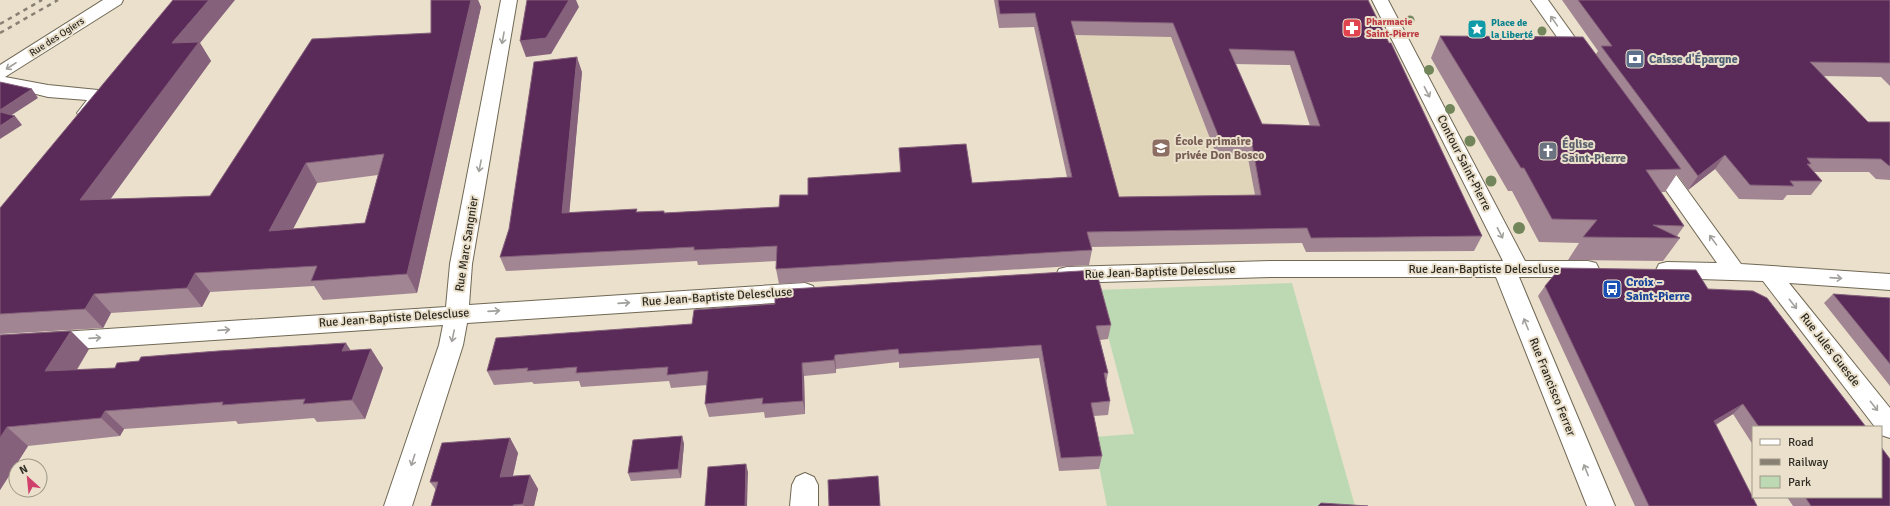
<svg xmlns="http://www.w3.org/2000/svg" width="1890" height="506" viewBox="0 0 1890 506" font-family="Signika,sans-serif">
	<style>
		.built { fill: #e1d5b9 }
		.green { fill: #bdd9b4 }
		.lines { fill: none; stroke-linecap: round; stroke-linejoin: round }
		.minor-casing { stroke: #706855; stroke-width: 2 }
		.minor { fill: #fff; fill-rule: evenodd }
		.rail { stroke: #888173; stroke-width: 2.5; stroke-dasharray: 4.5 4.5; stroke-linecap: butt }
		.tree { fill: #73865b }
		.wall { fill: #a28592; fill-rule: evenodd }
		.shaded-wall { fill: #85617b }
		.building { fill: #5a2a59; stroke: #85617b; fill-rule: evenodd }
		.oneway { stroke: #a1a09c }
		.labels { text-anchor: middle; dominant-baseline: central; stroke-width: 4; stroke-linejoin: round; paint-order: stroke }
		.far-health-label { font-size: 10px; font-weight: bold; fill: #be3a42; stroke: #eae0cb; text-anchor: start }
		.far-culture-label { font-size: 10px; font-weight: bold; fill: #0d838f; stroke: #eae0cb; text-anchor: start }
		.far-street-label { font-size: 10px; fill: #2f2c24; stroke: #eae0cb }
		.service-label { font-size: 12px; font-weight: bold; fill: #4e5e75; stroke: #eae0cb; text-anchor: start }
		.education-label { font-size: 12px; font-weight: bold; fill: #785e54; stroke: #eae0cb; text-anchor: start }
		.worship-label { font-size: 12px; font-weight: bold; fill: #5b616d; stroke: #eae0cb; text-anchor: start }
		.street-label { font-size: 12px; fill: #2f2c24; stroke: #eae0cb }
		.transit-label { font-size: 12px; font-weight: bold; fill: #164399; stroke: #eae0cb; text-anchor: start }
	</style>
	<rect width="100%" height="100%" fill="#eae0cb"/>
	<polygon class="built" points="1208,20 1302,243 1083,247 1058,35"/>
	<polygon class="green" points="1292,283 1355,506 1107,506 1093,437 1134,434 1098,298 1098,290"/>
	<g class="lines">
		<defs>
			<g id="minor">
				<path d="M 103,0 L 123,0 L 121,4 L 5,77 L 48,85 L 108,91 L 110,95 C 102,107 96,121 80,117 L 77,113 L 87,100 L 48,97 L 24,91 L 0,88 L 0,65 Z"/>
				<polygon points="501,0 517,0 472,264 469,305 805,283 813,286 816,292 813,298 805,301 467,323 463,345 412,506 384,506 439,345 443,325 0,354 0,336 446,307 450,264"/>
				<polygon points="1372,0 1388,0 1525,261 1588,261 1596,263 1599,269 1596,275 1588,277 1519,277 1615,506 1587,506 1496,277 1270,277 1067,283 1059,281 1056,275 1059,269 1067,267 1270,261 1503,261"/>
				<polygon points="1531,0 1548,0 1591,60 1588,64 1582,65 1576,64"/>
				<polygon points="1654,152 1661,154 1741,264 1890,274 1890,290 1789,283 1890,408 1890,438 1881,435 1881,427 1875,427 1763,281 1667,278 1659,276 1656,270 1659,264 1667,262 1717,263 1644,159 1647,154"/>
				<polygon points="805,473 814,477 818,485 818,506 790,506 792,485 796,477"/>
			</g>
		</defs>
		<use href="#minor" class="minor-casing"/>
		<use href="#minor" class="minor"/>
		<g class="rail">
			<polyline points="0,24 42,0"/>
			<polyline points="0,33 58,0"/>
		</g>
	</g>
	<g class="tree">
		<circle cx="1410" cy="20" r="4.5"/>
		<circle cx="1542" cy="31" r="4.5"/>
		<circle cx="1429" cy="70" r="5"/>
		<circle cx="1450" cy="109" r="5"/>
		<circle cx="1470" cy="141" r="5.5"/>
		<circle cx="1491" cy="181" r="5.5"/>
		<circle cx="1519" cy="228" r="6"/>
	</g>
	<g class="wall">
		<path d="M 431,0 L 478,0 L 481,7 L 417,293 L 323,300 L 314,286 L 210,292 L 202,307 L 111,313 L 103,328 L 0,334 L 0,208 L 200,43 L 211,61 L 110,199 L 210,196 L 431,33 ZM 378,175 L 365,223 L 293,229 L 317,183 Z"/>
		<path d="M 994,0 L 1368,0 L 1482,236 L 1474,251 L 1306,252 L 1302,243 L 1091,247 L 1092,250 L 1089,265 L 779,284 L 776,269 L 777,261 L 698,265 L 697,261 L 506,271 L 500,257 L 582,72 L 569,212 L 638,212 L 664,213 L 779,207 L 808,195 L 900,172 L 899,148 L 972,183 L 1067,177 L 1034,27 L 999,28 ZM 1075,35 L 1171,37 L 1216,154 L 1247,153 L 1255,195 L 1119,197 ZM 1235,64 L 1290,65 L 1310,126 L 1262,124 Z"/>
		<polygon points="1562,0 1890,0 1890,86 1881,77 1823,76 1868,122 1890,122 1890,180 1876,179 1869,172 1814,172 1822,181 1811,195 1787,195 1783,200 1739,199 1715,169 1688,190 1677,174 1665,192 1661,192 1684,226 1677,236 1680,238 1663,261 1568,260 1579,243 1539,242 1512,191 1508,191 1431,58 1440,36 1596,54 1598,51"/>
		<polygon points="1545,286 1708,289 1866,427 1753,427 1753,445 1733,414 1716,425 1757,506 1635,506 1538,296"/>
		<polygon points="1833,294 1890,298 1890,386 1824,303"/>
		<polygon points="1111,325 1108,339 1100,340 1108,373 1106,384 1110,401 1108,415 1094,416 1102,456 1099,469 1059,471 1039,358 899,368 899,362 836,369 836,373 804,376 805,414 765,418 764,412 709,417 705,404 707,385 671,388 669,381 581,387 579,381 534,384 532,382 494,385 487,371"/>
		<polygon points="0,335 89,349 77,370 115,368 371,349 383,368 365,419 317,422 314,418 238,424 236,421 124,429 120,436 28,446 0,490"/>
		<polygon points="682,436 684,444 681,478 631,481 628,473"/>
		<polygon points="510,438 518,453 513,476 530,475 538,489 534,506 431,506 436,490 430,482"/>
		<polygon points="1787,497 1881,497 1890,506 1793,506"/>
	</g>
	<g class="shaded-wall">
		<polygon points="209,0 235,0 200,43 211,61 96,219 80,200 172,43"/>
		<polygon points="471,0 478,0 481,7 417,293 407,274"/>
		<polygon points="569,0 576,0 579,7 551,54 526,57 520,41"/>
		<polygon points="577,57 582,72 568,228 562,213"/>
		<polygon points="32,89 38,98 4,120 0,116 0,110"/>
		<polygon points="15,116 22,125 0,139 0,126"/>
		<polygon points="1725,155 1715,169 1688,190 1698,176"/>
		<polygon points="306,163 317,183 282,250 269,231"/>
		<polygon points="195,273 210,292 202,307 187,288"/>
		<polygon points="94,294 111,313 103,328 85,309"/>
		<polygon points="71,331 89,349 64,390 45,371"/>
		<polygon points="346,343 358,362 342,351"/>
		<polygon points="371,349 383,368 365,419 352,400"/>
		<polygon points="835,355 836,369 836,373 834,360"/>
		<polygon points="802,363 804,376 805,414 803,401"/>
		<polygon points="1743,404 1733,414 1704,431 1714,421"/>
		<polygon points="105,411 124,429 120,436 101,418"/>
		<polygon points="7,427 28,446 0,490 0,438"/>
		<polygon points="682,436 684,444 681,478 678,469"/>
		<polygon points="510,438 518,453 509,492 500,477"/>
		<polygon points="746,464 748,472 747,506 745,506"/>
		<polygon points="530,475 538,489 534,506 524,506 523,504"/>
	</g>
	<g class="building">
		<path d="M 173,0 L 209,0 L 172,43 L 199,42 L 80,200 L 210,196 L 312,39 L 431,33 L 431,0 L 471,0 L 407,274 L 311,281 L 317,266 L 195,273 L 187,288 L 94,294 L 85,309 L 0,314 L 0,208 ZM 384,154 L 365,223 L 269,231 L 306,163 Z"/>
		<polygon points="527,0 569,0 546,38 520,41"/>
		<path d="M 998,0 L 1368,0 L 1389,43 L 1391,43 L 1482,236 L 1311,238 L 1307,228 L 1087,232 L 1092,250 L 776,269 L 777,246 L 694,250 L 694,247 L 500,257 L 509,229 L 534,62 L 577,57 L 562,213 L 637,209 L 636,212 L 664,211 L 664,213 L 779,207 L 780,195 L 808,195 L 808,178 L 901,172 L 899,148 L 966,144 L 972,183 L 1072,177 L 1035,13 L 1000,14 ZM 1071,21 L 1173,23 L 1220,140 L 1251,138 L 1261,195 L 1119,197 ZM 1229,49 L 1294,51 L 1320,126 L 1262,124 Z"/>
		<polygon points="1578,0 1890,0 1890,63 1810,62 1868,122 1890,122 1890,166 1888,165 1881,159 1807,158 1811,164 1807,164 1822,181 1790,181 1794,186 1750,185 1725,155 1698,176 1601,46 1612,46"/>
		<polygon points="1440,36 1583,37 1681,169 1646,170 1684,226 1653,225 1680,238 1583,237 1597,220 1552,219 1524,168 1521,168"/>
		<polygon points="0,82 32,89 0,110"/>
		<polygon points="0,112 15,116 0,126"/>
		<polygon points="1560,268 1696,270 1708,289 1753,291 1767,298 1866,427 1759,427 1743,404 1714,421 1757,506 1649,506 1545,286"/>
		<polygon points="1096,270 1111,325 1096,326 1108,373 1104,373 1110,401 1091,403 1102,456 1061,458 1041,345 899,354 898,349 835,355 834,360 802,363 803,401 762,404 763,398 705,404 708,371 667,375 668,367 576,373 577,367 527,371 528,368 487,371 496,338 692,324 694,310 775,304 775,290"/>
		<polygon points="1833,294 1890,298 1890,364"/>
		<polygon points="71,331 45,371 115,368 117,363 139,361 141,357 218,351 346,343 342,351 371,349 352,400 303,404 305,399 222,405 223,402 105,411 101,418 7,427 0,438 0,335"/>
		<polygon points="682,436 678,469 628,473 633,440"/>
		<polygon points="510,438 500,477 530,475 523,504 513,505 513,506 431,506 438,482 430,482 442,443"/>
		<polygon points="1881,447 1890,459 1890,506 1811,506 1805,497 1881,497"/>
		<polygon points="746,464 745,506 705,506 708,467"/>
		<polygon points="878,476 880,506 829,506 828,480"/>
		<polygon points="1321,503 1368,506 1318,506"/>
	</g>
	<defs><path id="oneway-shaft" d="M-6 0H5M1.5-3L5.5 0L1.5 3" fill="none" stroke-width="1.6" stroke-linecap="round" stroke-linejoin="round"/></defs>
	<g class="oneway">
		<use href="#oneway-shaft" transform="translate(1554 21) rotate(-125)"/>
		<use href="#oneway-shaft" transform="translate(503 38) rotate(100)"/>
		<use href="#oneway-shaft" transform="translate(11 66) rotate(147)"/>
		<use href="#oneway-shaft" transform="translate(1427 92) rotate(63)"/>
		<use href="#oneway-shaft" transform="translate(480 166) rotate(101)"/>
		<use href="#oneway-shaft" transform="translate(1500 233) rotate(63)"/>
		<use href="#oneway-shaft" transform="translate(1713 240) rotate(-126)"/>
		<use href="#oneway-shaft" transform="translate(1836 278) rotate(4)"/>
		<use href="#oneway-shaft" transform="translate(624 303) rotate(-4)"/>
		<use href="#oneway-shaft" transform="translate(1793 304) rotate(52)"/>
		<use href="#oneway-shaft" transform="translate(494 311) rotate(-4)"/>
		<use href="#oneway-shaft" transform="translate(1526 324) rotate(-112)"/>
		<use href="#oneway-shaft" transform="translate(224 330) rotate(-4)"/>
		<use href="#oneway-shaft" transform="translate(453 336) rotate(102)"/>
		<use href="#oneway-shaft" transform="translate(95 338) rotate(-4)"/>
		<use href="#oneway-shaft" transform="translate(1874 406) rotate(52)"/>
		<use href="#oneway-shaft" transform="translate(413 460) rotate(108)"/>
		<use href="#oneway-shaft" transform="translate(1586 470) rotate(-112)"/>
	</g>
	<defs>
		<symbol id="pharmacy-square" viewBox="-11 -11 22 22"><rect x="-9" y="-9" width="18" height="18" rx="4" fill="#e0444e" stroke="#eae0cb"/><path d="M-2-6h4v4h4v4h-4v4h-4v-4h-4v-4h4Z" fill="#fff"/></symbol>
		<symbol id="sight-square" viewBox="-11 -11 22 22"><rect x="-9" y="-9" width="18" height="18" rx="4" fill="#0f9aa8" stroke="#eae0cb"/><path d="M0-6L1.8-2.2L6-1.7L2.9 1.2L3.7 5.4L0 3.3L-3.7 5.4L-2.9 1.2L-6-1.7L-1.8-2.2Z" fill="#fff"/></symbol>
		<symbol id="bank-square" viewBox="-11 -11 22 22"><rect x="-9" y="-9" width="18" height="18" rx="4" fill="#5c6f8a" stroke="#eae0cb"/><path d="M-6-4H6V4H-6ZM0-2.3a2.3 2.3 0 1 0 0 4.6a2.3 2.3 0 1 0 0-4.6Z" fill="#fff"/></symbol>
		<symbol id="school-square" viewBox="-11 -11 22 22"><rect x="-9" y="-9" width="18" height="18" rx="4" fill="#8d6e63" stroke="#eae0cb"/><path d="M0-5L7-2L0 1L-7-2ZM-4 1L0 2.5L4 1V4Q0 6-4 4Z" fill="#fff"/></symbol>
		<symbol id="church-square" viewBox="-11 -11 22 22"><rect x="-9" y="-9" width="18" height="18" rx="4" fill="#6b7280" stroke="#eae0cb"/><path d="M-1.2-6h2.4v3.5h3.3v2.4h-3.3V6h-2.4V-.1h-3.3v-2.4h3.3Z" fill="#fff"/></symbol>
		<symbol id="bus-square" viewBox="-11 -11 22 22"><rect x="-9" y="-9" width="18" height="18" rx="4" fill="#1a4fb4" stroke="#eae0cb"/><path d="M-5-6H5V4H4V6H2V4H-2V6H-4V4H-5ZM-3.5-4V0h7V-4ZM-3.5 1.2v1.5H-2V1.2ZM2 1.2v1.5H3.5V1.2Z" fill="#fff"/></symbol>
	</defs>
	<g fill-rule="evenodd">
		<use href="#pharmacy-square" x="1341" y="17" width="22" height="22"/>
		<use href="#sight-square" x="1466" y="18" width="22" height="22"/>
		<use href="#bank-square" x="1624" y="48" width="22" height="22"/>
		<use href="#school-square" x="1150" y="137" width="22" height="22"/>
		<use href="#church-square" x="1537" y="140" width="22" height="22"/>
		<use href="#bus-square" x="1601" y="278" width="22" height="22"/>
	</g>
	<g class="labels">
		<g class="far-health-label">
			<text x="1366" y="22">Pharmacie<tspan x="1366" dy="12">Saint-Pierre</tspan></text>
		</g>
		<g class="far-culture-label">
			<text x="1491" y="23">Place de<tspan x="1491" dy="12">la Liberté</tspan></text>
		</g>
		<g class="far-street-label">
			<text transform="translate(57 37) rotate(-33)">Rue des Ogiers</text>
		</g>
		<g class="service-label">
			<text x="1649" y="59">Caisse d'Épargne</text>
		</g>
		<g class="education-label">
			<text x="1175" y="141">École primaire<tspan x="1175" dy="14">privée Don Bosco</tspan></text>
		</g>
		<g class="worship-label">
			<text x="1562" y="144">Église<tspan x="1562" dy="14">Saint-Pierre</tspan></text>
		</g>
		<g class="street-label">
			<text transform="translate(1464 163) rotate(63)">Contour Saint-Pierre</text>
			<text transform="translate(467 244) rotate(-81)">Rue Marc Sangnier</text>
			<text x="1484" y="269">Rue Jean-Baptiste Delescluse</text>
			<text transform="translate(1160 272) rotate(-2)">Rue Jean-Baptiste Delescluse</text>
			<text transform="translate(717 297) rotate(-4)">Rue Jean-Baptiste Delescluse</text>
			<text transform="translate(394 318) rotate(-4)">Rue Jean-Baptiste Delescluse</text>
			<text transform="translate(1830 350) rotate(52)">Rue Jules Guesde</text>
			<text transform="translate(1552 387) rotate(68)">Rue Francisco Ferrer</text>
		</g>
		<g class="transit-label">
			<text x="1626" y="282">Croix –<tspan x="1626" dy="14">Saint-Pierre</tspan></text>
		</g>
	</g>
	<rect x="1752" y="426" width="130" height="72" fill="#eae0cb" stroke="#9f9888"/>
	<rect x="1760" y="439" width="20" height="6" fill="#ffffff" stroke="#9f9888"/>
	<text x="1788" y="446" font-size="12" fill="#2f2c24">Road</text>
	<rect x="1760" y="459" width="20" height="6" fill="#888173" stroke="#9f9888"/>
	<text x="1788" y="466" font-size="12" fill="#2f2c24">Railway</text>
	<rect x="1760" y="476" width="20" height="12" fill="#bdd9b4" stroke="#9f9888"/>
	<text x="1788" y="486" font-size="12" fill="#2f2c24">Park</text>
	<g transform="translate(28 478) rotate(333)"><circle r="19" fill="#eae0cb" stroke="#9f9888"/>
	<path d="M0-3L7 15L0 10L-7 15Z" fill="#cf416b"/>
	<text y="-6" font-size="11" font-weight="bold" text-anchor="middle" fill="#2f2c24">N</text>
	</g>
</svg>
